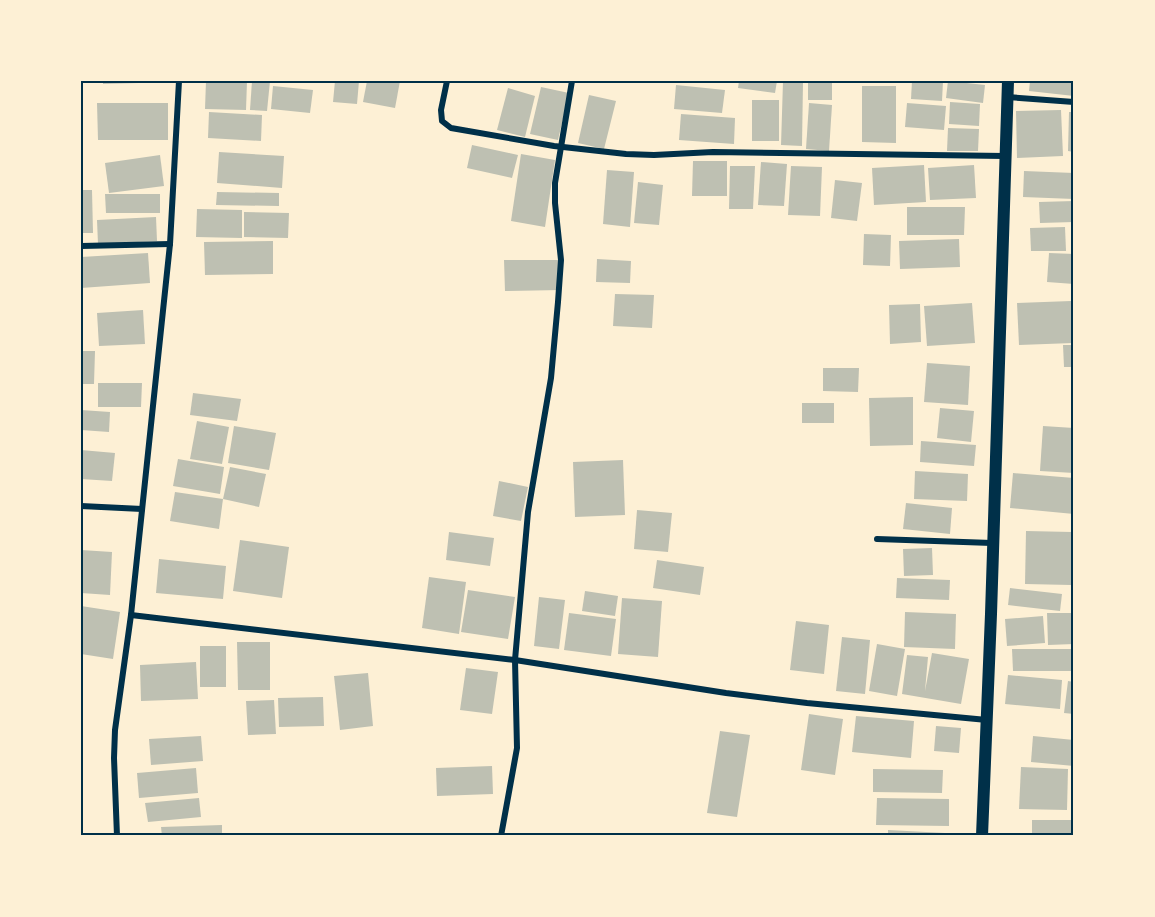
<svg xmlns="http://www.w3.org/2000/svg" width="1155" height="917" viewBox="0 0 1155 917" font-family="'Nunito Sans',sans-serif">
	<style>
		.building { fill: #bec0b2 }
		.lines { fill: none; stroke-linecap: round; stroke-linejoin: round }
		.minor { stroke: #003049; stroke-width: 6 }
		.secondary { stroke: #003049; stroke-width: 12 }
		.neatline { fill: none; stroke: #003049; stroke-width: 2 }
	</style>
	<rect width="100%" height="100%" fill="#fdf0d5"/>
	<g class="building">
		<polygon points="103,81 139,81 139,83 103,84"/>
		<polygon points="206,81 247,81 246,110 205,109"/>
		<polygon points="252,81 270,81 267,111 250,110"/>
		<polygon points="335,81 359,81 357,104 333,102"/>
		<polygon points="367,81 400,81 395,108 363,102"/>
		<polygon points="739,81 777,81 775,93 738,88"/>
		<polygon points="783,81 803,81 802,146 781,145"/>
		<rect x="808" y="81" width="24" height="19"/>
		<polygon points="912,81 943,81 942,101 911,99"/>
		<polygon points="948,81 985,85 983,103 946,98"/>
		<polygon points="1030,81 1074,81 1074,96 1029,91"/>
		<polygon points="676,85 725,90 722,113 674,109"/>
		<polygon points="273,86 313,90 310,113 271,109"/>
		<polygon points="862,86 896,86 896,143 862,142"/>
		<polygon points="541,87 569,93 558,140 530,134"/>
		<polygon points="508,88 535,96 525,137 497,130"/>
		<polygon points="589,95 616,101 604,149 578,143"/>
		<rect x="752" y="100" width="27" height="41"/>
		<polygon points="950,102 980,104 979,126 949,124"/>
		<polygon points="97,103 168,103 168,140 98,140"/>
		<polygon points="809,103 832,105 829,151 806,149"/>
		<polygon points="907,103 946,106 944,130 905,127"/>
		<polygon points="1061,110 1063,156 1017,158 1016,111"/>
		<polygon points="209,112 262,115 261,141 208,138"/>
		<polygon points="1069,112 1074,112 1074,152 1068,151"/>
		<polygon points="681,114 735,118 734,144 679,140"/>
		<polygon points="948,128 979,129 978,151 947,151"/>
		<polygon points="472,145 518,155 512,178 467,168"/>
		<polygon points="219,152 284,156 282,188 217,183"/>
		<polygon points="521,154 555,160 545,227 511,221"/>
		<polygon points="160,155 164,186 109,193 105,163"/>
		<polygon points="693,161 727,161 727,196 692,196"/>
		<polygon points="761,162 787,164 784,206 758,205"/>
		<polygon points="924,165 926,202 874,205 872,168"/>
		<polygon points="974,165 976,198 930,200 928,168"/>
		<polygon points="730,166 755,166 753,209 729,209"/>
		<polygon points="791,166 822,167 820,216 788,215"/>
		<polygon points="607,170 634,172 630,227 603,224"/>
		<polygon points="1024,171 1074,173 1074,199 1023,197"/>
		<polygon points="835,180 862,183 857,221 831,218"/>
		<polygon points="638,182 663,185 659,225 634,223"/>
		<polygon points="81,190 92,190 93,233 81,233"/>
		<polygon points="217,192 279,193 279,206 216,205"/>
		<polygon points="105,194 160,194 160,213 106,213"/>
		<polygon points="1074,201 1074,222 1040,223 1039,202"/>
		<polygon points="907,207 965,207 964,235 907,235"/>
		<polygon points="197,209 242,210 242,238 196,237"/>
		<polygon points="244,212 289,213 288,238 244,237"/>
		<polygon points="156,217 157,241 98,244 97,220"/>
		<polygon points="1065,227 1066,251 1031,251 1030,228"/>
		<polygon points="864,234 891,235 890,266 863,265"/>
		<polygon points="959,239 960,267 900,269 899,241"/>
		<polygon points="273,241 273,274 205,275 204,242"/>
		<polygon points="148,253 150,283 81,288 81,257"/>
		<polygon points="1049,253 1074,254 1074,284 1047,282"/>
		<polygon points="597,259 631,261 630,283 596,282"/>
		<polygon points="504,260 561,260 561,290 505,291"/>
		<polygon points="615,294 654,295 652,328 613,326"/>
		<polygon points="1071,301 1073,343 1019,345 1017,303"/>
		<polygon points="972,303 975,343 927,346 924,306"/>
		<polygon points="920,304 921,342 890,344 889,305"/>
		<polygon points="143,310 145,344 99,346 97,313"/>
		<polygon points="1063,345 1074,345 1074,367 1064,367"/>
		<polygon points="81,351 95,351 94,384 81,384"/>
		<polygon points="927,363 970,366 968,405 924,402"/>
		<polygon points="823,368 859,368 858,392 823,391"/>
		<polygon points="98,383 142,383 141,407 98,407"/>
		<polygon points="193,393 241,399 237,421 190,415"/>
		<polygon points="913,397 913,445 870,446 869,398"/>
		<rect x="802" y="403" width="32" height="20"/>
		<polygon points="940,408 974,411 971,442 937,438"/>
		<polygon points="81,410 110,412 109,432 81,430"/>
		<polygon points="197,421 229,427 222,464 190,459"/>
		<polygon points="234,426 276,433 269,470 228,463"/>
		<polygon points="1043,426 1074,428 1074,473 1040,471"/>
		<polygon points="921,441 976,445 974,466 920,462"/>
		<polygon points="81,450 115,453 112,481 81,479"/>
		<polygon points="178,459 224,467 220,494 173,486"/>
		<polygon points="623,460 625,515 575,517 573,462"/>
		<polygon points="230,467 266,474 259,507 223,499"/>
		<polygon points="915,471 968,474 967,501 914,499"/>
		<polygon points="1013,473 1074,478 1074,514 1010,508"/>
		<polygon points="499,481 528,487 521,521 493,516"/>
		<polygon points="175,492 223,499 219,529 170,521"/>
		<polygon points="906,503 952,508 950,534 903,529"/>
		<polygon points="637,510 672,513 668,552 634,549"/>
		<polygon points="1026,531 1072,532 1071,585 1025,584"/>
		<polygon points="449,532 494,538 490,566 446,560"/>
		<polygon points="240,540 289,547 282,598 233,591"/>
		<polygon points="932,548 933,575 904,576 903,549"/>
		<polygon points="81,550 112,552 110,595 81,593"/>
		<polygon points="159,559 226,566 223,599 156,593"/>
		<polygon points="657,560 704,567 700,595 653,588"/>
		<polygon points="429,577 466,582 459,634 422,628"/>
		<polygon points="897,578 950,580 949,600 896,598"/>
		<polygon points="1010,588 1062,594 1060,611 1008,605"/>
		<polygon points="468,590 515,597 508,639 461,632"/>
		<polygon points="585,591 618,596 615,616 582,611"/>
		<polygon points="539,597 565,600 559,649 534,646"/>
		<polygon points="622,598 662,601 658,657 618,654"/>
		<polygon points="81,606 120,612 113,659 81,654"/>
		<polygon points="905,612 956,614 955,649 904,647"/>
		<polygon points="569,613 616,619 611,656 564,650"/>
		<polygon points="1047,613 1074,613 1074,644 1048,645"/>
		<polygon points="1043,616 1045,643 1007,646 1005,619"/>
		<polygon points="796,621 829,625 824,674 790,670"/>
		<polygon points="842,637 870,640 865,694 836,691"/>
		<polygon points="237,642 270,642 270,690 238,690"/>
		<polygon points="877,644 905,649 897,696 869,691"/>
		<rect x="200" y="646" width="26" height="41"/>
		<polygon points="1012,649 1074,649 1074,671 1013,671"/>
		<polygon points="932,653 969,659 961,704 902,694 907,655 928,657 925,691"/>
		<polygon points="196,662 198,699 141,701 140,665"/>
		<polygon points="466,668 498,672 492,714 460,710"/>
		<polygon points="368,673 373,726 340,730 334,676"/>
		<polygon points="1008,675 1062,680 1060,709 1005,704"/>
		<polygon points="1068,681 1074,682 1074,714 1064,713"/>
		<polygon points="323,697 324,726 279,727 278,698"/>
		<polygon points="274,700 276,734 248,735 246,701"/>
		<polygon points="809,714 843,719 835,775 801,770"/>
		<polygon points="856,716 914,721 911,758 852,752"/>
		<polygon points="936,726 961,728 959,753 934,751"/>
		<polygon points="720,731 750,735 737,817 707,813"/>
		<polygon points="201,736 203,761 151,765 149,739"/>
		<polygon points="1033,736 1074,740 1074,766 1031,762"/>
		<polygon points="492,766 493,794 437,796 436,768"/>
		<polygon points="1021,767 1068,769 1067,810 1019,809"/>
		<polygon points="196,768 198,793 139,798 137,773"/>
		<polygon points="873,769 943,770 942,793 873,792"/>
		<polygon points="199,798 201,817 148,822 145,803"/>
		<polygon points="877,798 949,799 949,826 876,825"/>
		<rect x="1032" y="820" width="42" height="16"/>
		<polygon points="222,825 222,836 162,836 161,827"/>
		<polygon points="888,830 945,833 945,836 888,836"/>
	</g>
	<g class="lines">
		<g class="minor">
			<polyline points="447,81 441,110 442,121 451,128 554,146 626,154 654,155 713,152 1005,156"/>
			<polyline points="1007,97 1074,102"/>
			<polyline points="81,246 170,244"/>
			<polyline points="81,506 142,509"/>
			<polyline points="877,539 992,543"/>
			<polyline points="131,615 515,660 726,693 807,703 987,720"/>
			<polyline points="117,836 114,758 115,730 131,615 170,244 179,81"/>
			<polyline points="501,836 517,748 515,660 528,512 551,378 558,302 561,260 555,203 555,183 572,81"/>
		</g>
		<polyline class="secondary" points="982,836 991,614 1008,81"/>
	</g>
	<rect width="1155" height="917" fill="none" stroke="#fdf0d5" stroke-width="165"/>
	<rect x="82" y="82" width="990" height="752" class="neatline"/>
</svg>
